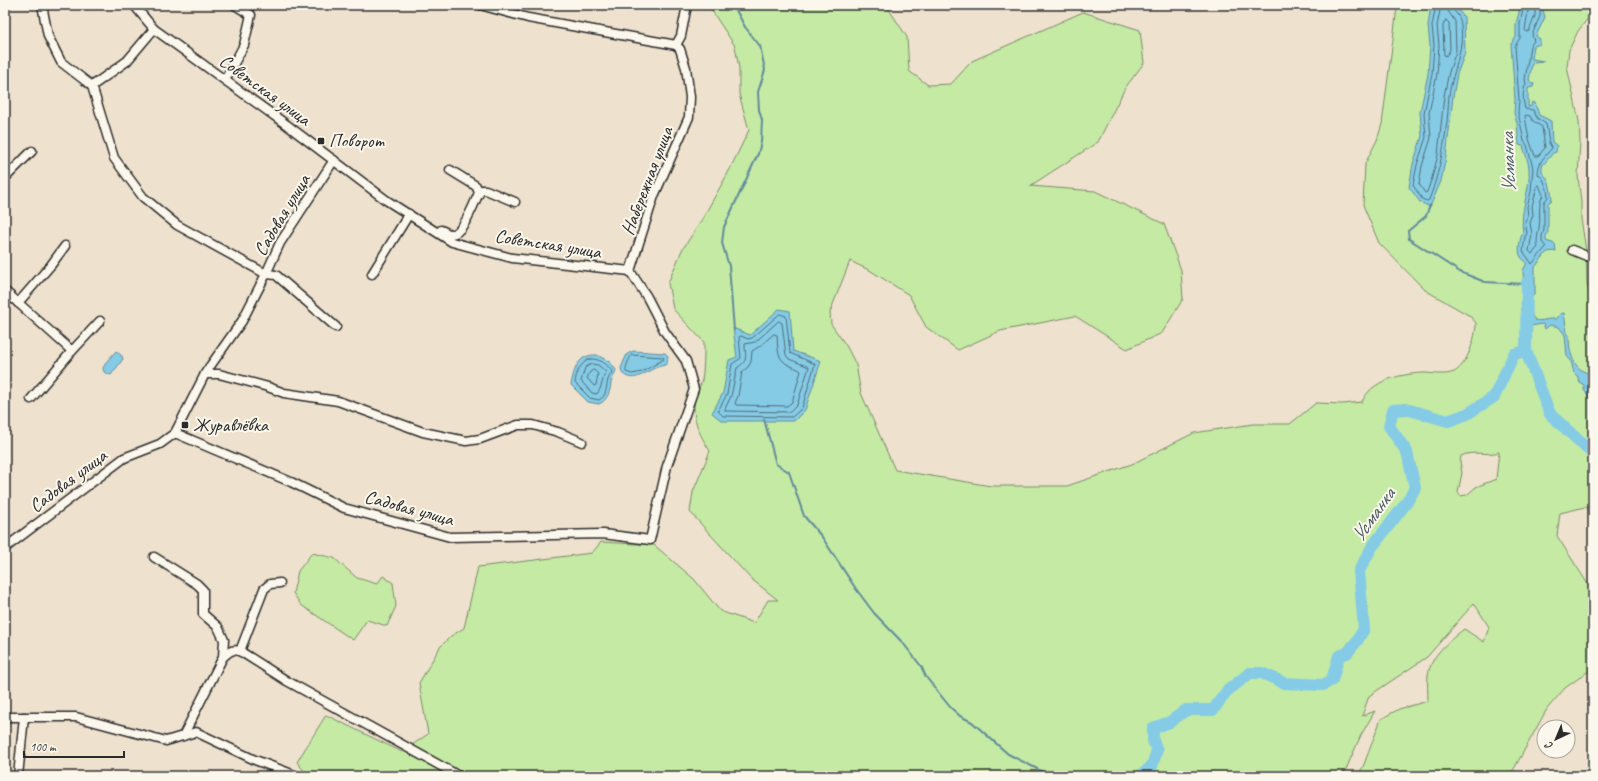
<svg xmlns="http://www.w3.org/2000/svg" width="1598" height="781" viewBox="0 0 1598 781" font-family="Caveat,sans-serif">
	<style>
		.green { fill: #c5eaa4; stroke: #788a68; fill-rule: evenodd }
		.water { fill: #85cbe6; stroke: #618b9b }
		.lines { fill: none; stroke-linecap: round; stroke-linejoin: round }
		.shore { stroke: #4f6b76; stroke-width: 1 }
		.stream { stroke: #618b9b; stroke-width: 2 }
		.river { stroke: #85cbe6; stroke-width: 12 }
		.minor-casing { stroke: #2b2b2b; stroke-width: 11 }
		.minor { stroke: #fbf7ec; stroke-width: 8 }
		.poi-dot { fill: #2b2b2b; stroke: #fbf7ec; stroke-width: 1.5 }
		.labels { text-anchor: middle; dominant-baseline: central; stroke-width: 4; stroke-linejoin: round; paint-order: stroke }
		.street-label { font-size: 19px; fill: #2b2b2b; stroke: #fbf7ec }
		.poi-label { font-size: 19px; fill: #2b2b2b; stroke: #fbf7ec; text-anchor: start }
		.water-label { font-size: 20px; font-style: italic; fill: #465b63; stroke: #fbf7ec }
	</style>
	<rect width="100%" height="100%" fill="#eee1cd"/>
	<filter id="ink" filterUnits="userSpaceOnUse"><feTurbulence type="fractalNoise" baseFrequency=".025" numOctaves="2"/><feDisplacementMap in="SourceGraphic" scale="8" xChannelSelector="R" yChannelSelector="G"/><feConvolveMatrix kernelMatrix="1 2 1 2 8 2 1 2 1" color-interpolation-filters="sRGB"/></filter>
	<g filter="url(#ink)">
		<g class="green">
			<path d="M 708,5 L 886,5 L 907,37 L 909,71 L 928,85 L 951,84 L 972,61 L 1083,12 L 1140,30 L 1144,63 L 1125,88 L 1098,142 L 1030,186 L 1095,191 L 1164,224 L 1181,270 L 1183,299 L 1162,333 L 1127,349 L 1075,316 L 1000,331 L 958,350 L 926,327 L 909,295 L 871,271 L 850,261 L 830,312 L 831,324 L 847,347 L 856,365 L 861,393 L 895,470 L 991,486 L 1067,486 L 1132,464 L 1194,433 L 1253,424 L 1290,424 L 1316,403 L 1343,404 L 1362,402 C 1371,380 1401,374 1423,373 C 1433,373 1444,376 1454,372 C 1467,366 1476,337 1476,323 L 1470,316 L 1425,290 L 1379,243 L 1363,205 L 1365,164 L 1377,140 L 1382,124 L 1397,8 L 1396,5 L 1593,5 L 1589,17 L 1578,31 L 1569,50 L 1567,67 L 1579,121 L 1580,142 L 1578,176 L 1581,202 L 1581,219 L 1586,250 L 1587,284 L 1593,307 L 1593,511 L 1585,507 L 1560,513 L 1557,536 L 1593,592 L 1593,668 L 1565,688 L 1547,709 L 1510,776 L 1357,776 L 1363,767 L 1381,719 L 1399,709 L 1428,701 C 1428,692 1427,683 1428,675 C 1431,655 1449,641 1464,629 L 1484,642 L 1489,627 L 1474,603 L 1427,657 L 1369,696 L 1362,716 L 1375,711 L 1361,735 L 1343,776 L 308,776 L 297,762 L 326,715 L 402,752 L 428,734 L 419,683 L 440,647 L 451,636 L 464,628 L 478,567 L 592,553 L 601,542 L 654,545 L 694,579 L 720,611 L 754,623 L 768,600 L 778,600 L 750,578 L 690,512 L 693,492 L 710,451 C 699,434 690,416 696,395 C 698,390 701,385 702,380 C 704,369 704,354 704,342 L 673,309 L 668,283 L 682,250 L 700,223 L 728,173 L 749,130 L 739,94 L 739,68 L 735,46 ZM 1499,452 L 1496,479 L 1476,487 L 1467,495 L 1460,496 L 1458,492 L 1462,473 L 1460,462 L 1461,456 C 1472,450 1487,456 1499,452 Z"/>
			<polygon points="312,553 334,558 357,578 377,584 383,576 393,583 396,606 387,626 367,620 353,640 301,605 293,593 298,571"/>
		</g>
		<g class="water">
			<polygon points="1431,5 1454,5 1464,17 1465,53 1457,74 1453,97 1446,157 1441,181 1430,207 1420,202 1409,187 1413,164 1422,136 1420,112 1428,74 1430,45 1428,26"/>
			<path d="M 1521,5 L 1544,5 L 1543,10 L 1545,17 L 1536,36 L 1540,39 L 1540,44 L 1534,46 L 1532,59 L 1544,61 L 1534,62 L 1532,64 L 1529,80 L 1534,84 L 1533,87 L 1528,88 L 1528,107 L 1531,106 L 1532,102 L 1535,103 L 1539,115 L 1551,121 L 1552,142 L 1557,146 L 1556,152 L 1553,153 L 1542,166 L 1542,173 C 1550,178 1551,191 1552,200 L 1548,203 L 1548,232 L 1546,236 L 1546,241 L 1555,244 L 1556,251 L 1547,252 L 1535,267 L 1535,294 L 1528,300 L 1524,296 L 1523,270 L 1526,265 L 1526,262 C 1524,260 1522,259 1521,257 C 1517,252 1520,237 1523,233 C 1519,210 1531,190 1529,168 C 1528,160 1525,153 1523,146 L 1519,145 L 1517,123 L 1514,113 L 1515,100 L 1511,44 L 1516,37 L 1516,24 Z"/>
			<path d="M 1524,297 L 1527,300 L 1532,314 L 1532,316 L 1535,320 C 1542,322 1548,318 1555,319 L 1560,314 L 1564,313 L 1567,333 L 1569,335 C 1569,353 1573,372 1593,374 L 1593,386 L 1591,391 L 1593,403 L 1584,390 L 1584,385 L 1579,382 L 1578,377 L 1574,373 L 1571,361 L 1567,356 L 1565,335 L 1559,327 L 1550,325 L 1545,329 L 1543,324 L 1530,326 L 1523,326 L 1521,309 Z"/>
			<polygon points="779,309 790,311 793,351 821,361 805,410 794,421 722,421 712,413 723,393 729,360 737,357 733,328 750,335"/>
			<polygon points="116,351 122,356 123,359 111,375 104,372 103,368 107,361"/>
			<path d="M 634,351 L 665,353 L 668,356 L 667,364 C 663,366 659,366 655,368 C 644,373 633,384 622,373 L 621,368 L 627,354 Z"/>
			<path d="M 597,355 L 610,362 L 616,370 C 615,375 612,378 611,383 C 610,391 608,400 599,404 L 588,402 L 571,385 C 574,369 578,354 597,355 Z"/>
		</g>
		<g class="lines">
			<g class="shore">
				<path d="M 1436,5 L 1432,26 L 1434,45 L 1432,74 L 1424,113 L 1426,137 L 1417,165 L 1413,185 L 1422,199 L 1427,201 L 1429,200 C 1438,176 1443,153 1446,129 C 1448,117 1448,106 1449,95 C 1453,70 1466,46 1460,20 C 1459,14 1452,11 1451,5"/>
				<polyline points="1441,5 1437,26 1439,45 1437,74 1429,113 1431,138 1422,166 1419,184 1425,193 1427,192 1432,178 1438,155 1444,96 1449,72 1456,51 1455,21 1448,11 1446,5"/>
				<path d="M 1524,5 L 1520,24 L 1520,38 L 1515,46 L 1519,100 L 1518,112 L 1524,141 L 1527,145 L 1533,168 L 1531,192 L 1527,207 L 1528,215 L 1525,222 L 1527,233 L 1525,237 L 1523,251 L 1532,264 L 1546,247 L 1542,242 L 1542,236 L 1544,230 L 1544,202 L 1548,197 L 1547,189 L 1543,179 L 1538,174 C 1538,162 1545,156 1552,148 L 1549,143 L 1546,124 L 1537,118 L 1533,110 L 1525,109 C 1523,101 1522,91 1526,84 L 1525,80 L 1530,46 L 1534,41 L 1532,35 L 1540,16 L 1540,5"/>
				<polyline points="1529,5 1525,30 1527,32 1529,31 1535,16 1535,5"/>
				<polygon points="1446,20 1449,23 1450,50 1446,56 1444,55 1443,26"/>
				<polygon points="1526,115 1530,116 1533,121 1542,127 1545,148 1538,156 1535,156 1529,139 1525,117"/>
				<path d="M 1539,185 L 1543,195 C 1537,205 1541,216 1539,228 C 1538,235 1536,239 1538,247 L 1532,254 L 1529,251 L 1532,234 L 1530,223 L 1533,215 L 1532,206 L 1537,187 Z"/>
				<polygon points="780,314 786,316 790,353 815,364 802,408 792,417 723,416 718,411 727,394 732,364 741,358 739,337 741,336 748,339 752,338"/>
				<path d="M 779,321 L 782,323 L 786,355 L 789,359 L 809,367 L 797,405 L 790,412 L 725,411 L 725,409 L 731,396 L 737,368 C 749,360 745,357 745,344 L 755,342 Z"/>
				<path d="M 774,334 L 777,335 C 778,345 776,358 787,364 C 792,367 797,368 801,371 L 792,402 L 787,406 L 736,405 L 735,403 L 738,396 L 742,372 L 748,367 L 751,362 L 752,351 L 760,346 Z"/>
				<path d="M 632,355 L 663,357 L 664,359 L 642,372 L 632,374 L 626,372 C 625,368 629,358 632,355 Z"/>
				<path d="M 590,359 C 599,358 607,364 612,371 C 611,375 609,376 608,380 C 606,387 607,396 599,400 L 590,398 L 575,383 C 576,373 580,363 590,359 Z"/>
				<path d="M 592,364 L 598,365 L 606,372 C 602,379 602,388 597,394 L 592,393 L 581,381 L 585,368 Z"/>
				<polygon points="594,370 598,374 596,385 594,386 587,378 590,372"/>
			</g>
			<g class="stream">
				<polyline points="1430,205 1426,216 1408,231 1409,239 1460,272 1485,282 1526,284"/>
				<polyline points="734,330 729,266 722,243 724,227 758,154 761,142 762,120 759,110 758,92 765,70 760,46 745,27 736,10 735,5"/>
				<polyline points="764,419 776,464 789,472 804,516 822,537 856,589 874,613 903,643 921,666 926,677 950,707 960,716 972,722 1008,754 1051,776"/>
			</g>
			<g class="river">
				<polyline points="1526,351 1550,414 1593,454"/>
				<polyline points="1141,776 1152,766 1157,750 1153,741 1153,728 1170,722 1186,710 1213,710 1227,691 1250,673 1262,673 1284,683 1323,685 1332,680 1339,656 1347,653 1357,641 1364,629 1359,571 1372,547 1407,502 1415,488 1407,452 1389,426 1393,410 1406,409 1448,421 1467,414 1494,397 1514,354 1526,351 1527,282"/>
			</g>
			<defs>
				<g id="minor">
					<polyline points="42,5 48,36 61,62 92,86"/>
					<polyline points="134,5 154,29 287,125 386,200 452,242 512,258 630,271"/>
					<polyline points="480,5 528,18 676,45"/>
					<polyline points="154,29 127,61 92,86 114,158 143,197 177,225 266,274 276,275 336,327"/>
					<polyline points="676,45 681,36 687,5"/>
					<polyline points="225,80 244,45 251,15 235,5"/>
					<polyline points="450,170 476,186 478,190 479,193"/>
					<polyline points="5,178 32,151"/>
					<path d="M 440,231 L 441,230 C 444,231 448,234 451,234 C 463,235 474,203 479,193 L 482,190 L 486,190 L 515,202"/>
					<polyline points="1572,250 1589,257 1593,257"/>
					<polyline points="630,271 654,196 689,117 690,97 686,68 680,49 676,45"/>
					<polyline points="372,274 409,214"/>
					<polyline points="5,291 72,351"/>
					<polyline points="5,303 10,296"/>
					<polyline points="18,303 51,265 65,246"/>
					<polyline points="205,374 219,374 268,387 284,393 338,401 423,432 466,441 480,439 518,425 533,425 558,432 582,442"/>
					<polyline points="31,399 72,351 100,321"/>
					<polyline points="175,433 291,482 344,508 450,537 603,534 650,540 667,466 694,389 686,361 665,332 647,297 630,271"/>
					<polyline points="5,548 124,458 160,444 175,433 206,372 242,321 266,274 280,243 334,160"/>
					<polyline points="154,557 197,584 203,590 203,614 218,627 224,640 223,657 183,736"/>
					<polyline points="240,651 264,589 270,584 280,583"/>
					<path d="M 223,657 C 231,650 234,648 243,653 L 287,681 L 459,776"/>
					<polyline points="5,717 76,717 166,741 196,732 255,760 297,776"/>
					<polyline points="18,776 24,717"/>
				</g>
			</defs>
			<use href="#minor" class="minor-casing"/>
			<use href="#minor" class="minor"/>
		</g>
	</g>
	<g class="poi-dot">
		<rect x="317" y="137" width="8" height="8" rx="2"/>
		<rect x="181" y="421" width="8" height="8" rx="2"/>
	</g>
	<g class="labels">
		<g class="street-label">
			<text transform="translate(265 90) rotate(36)">Советская улица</text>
			<text transform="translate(647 181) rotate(-69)">Набережная улица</text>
			<text transform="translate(282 215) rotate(-59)">Садовая улица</text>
			<text transform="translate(548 244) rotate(9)">Советская улица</text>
			<text transform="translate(68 481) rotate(-37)">Садовая улица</text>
			<text transform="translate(409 508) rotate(15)">Садовая улица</text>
		</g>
		<g class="poi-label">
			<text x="329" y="141">Поворот</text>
			<text x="193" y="425">Журавлёвка</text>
		</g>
		<g class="water-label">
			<text transform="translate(1508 163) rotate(-92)">Усманка</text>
			<text transform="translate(1373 515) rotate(-55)">Усманка</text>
		</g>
	</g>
	<rect width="1598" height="781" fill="none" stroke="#fbf7ec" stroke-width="20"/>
	<rect x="10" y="10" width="1578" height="761" fill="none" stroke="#2b2b2b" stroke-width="1.5" filter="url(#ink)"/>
	<g transform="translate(1556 739) rotate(224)"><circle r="19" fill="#fbf7ec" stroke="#a8a59f"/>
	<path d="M0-3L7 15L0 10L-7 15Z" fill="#2b2b2b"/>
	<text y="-6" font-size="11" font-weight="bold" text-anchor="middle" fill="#2b2b2b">С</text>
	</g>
	<path d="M24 751v6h100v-6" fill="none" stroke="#2b2b2b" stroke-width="2"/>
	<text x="30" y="751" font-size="12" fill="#2b2b2b" stroke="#fbf7ec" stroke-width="3" paint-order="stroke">100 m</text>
</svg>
